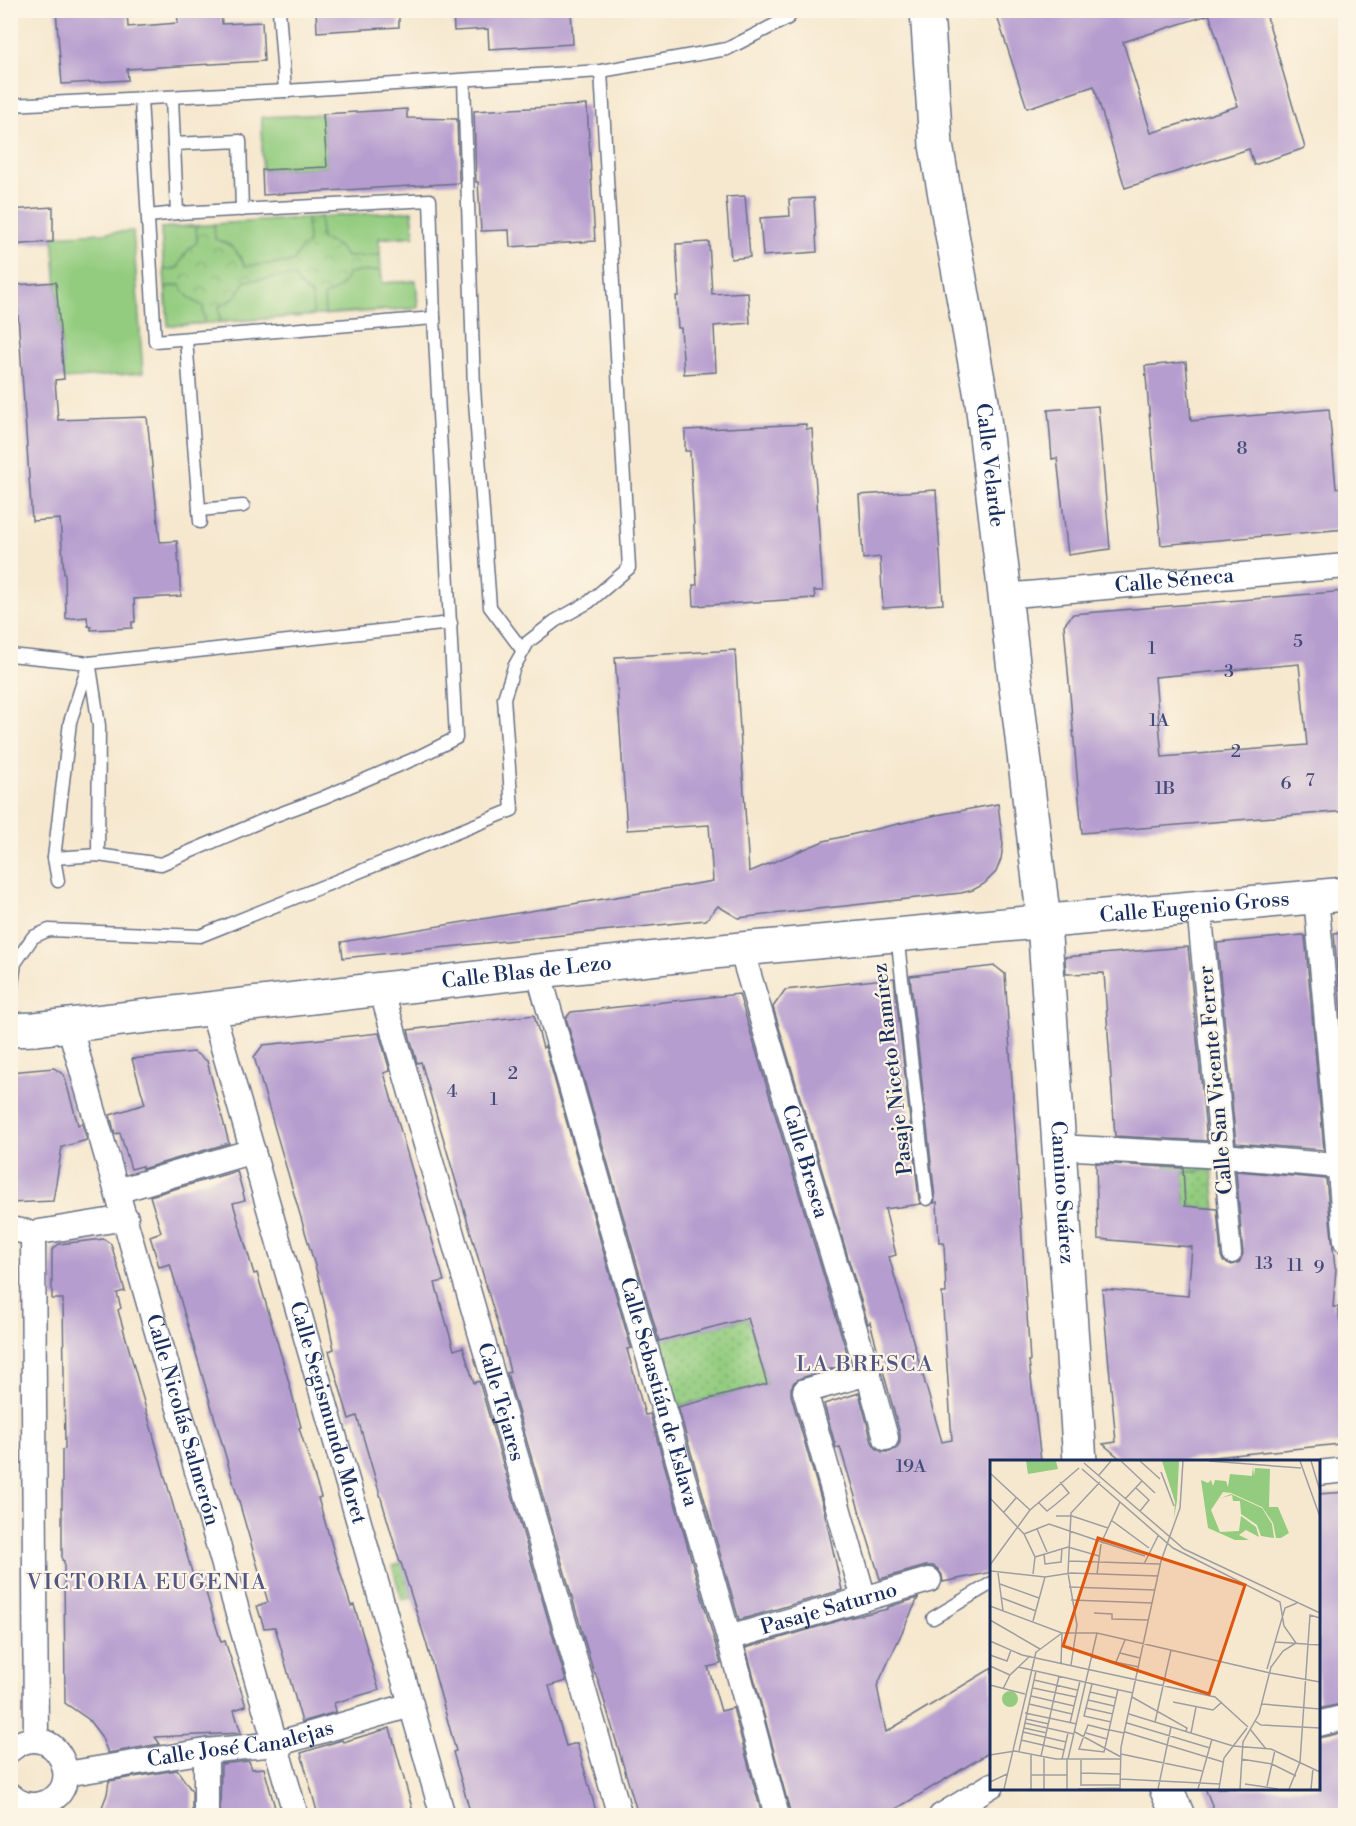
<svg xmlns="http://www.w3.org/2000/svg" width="1356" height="1826" viewBox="0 0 1356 1826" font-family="'Libre Bodoni',serif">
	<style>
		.grass { fill: url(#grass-dots); stroke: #577e6e; stroke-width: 1.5 }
		.park { fill: url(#park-crowns); stroke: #577e6e; stroke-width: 1.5 }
		.garden { fill: #93cc7f; stroke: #577e6e; stroke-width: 1.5 }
		.building { fill: #b69dcf; fill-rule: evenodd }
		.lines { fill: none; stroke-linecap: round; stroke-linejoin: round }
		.service-casing { stroke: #687086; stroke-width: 15 }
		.pedestrian-casing { stroke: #687086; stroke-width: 21 }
		.minor-casing { stroke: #687086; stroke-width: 27 }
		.secondary-casing { stroke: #687086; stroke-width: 36 }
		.service { stroke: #fff; stroke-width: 12 }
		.pedestrian { stroke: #fff; stroke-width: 18 }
		.minor { stroke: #fff; stroke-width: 24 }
		.secondary { stroke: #fff; stroke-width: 33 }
		.labels { text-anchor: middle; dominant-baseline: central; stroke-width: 4.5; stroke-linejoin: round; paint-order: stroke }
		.number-label { font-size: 18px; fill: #424a7a }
		.street-label { font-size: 21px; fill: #1b2f5e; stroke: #fcf5e5 }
		.neighbourhood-label { font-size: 22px; letter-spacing: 1.5px; fill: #515686; stroke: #fcf5e5 }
		.inset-road { fill: none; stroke: #9e9ea2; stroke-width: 1.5 }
		.view { fill: #de5710; fill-opacity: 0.15; stroke: #de5710; stroke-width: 3 }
		.inset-edge { fill: none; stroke: #1b2f5e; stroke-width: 3 }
	</style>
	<defs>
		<pattern id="grass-dots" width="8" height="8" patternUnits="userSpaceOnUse" patternTransform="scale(1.5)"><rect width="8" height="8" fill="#93cc7f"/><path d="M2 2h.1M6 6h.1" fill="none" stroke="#77a66b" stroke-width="1.8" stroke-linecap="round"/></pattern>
		<pattern id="park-crowns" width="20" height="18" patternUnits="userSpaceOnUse" patternTransform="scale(1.5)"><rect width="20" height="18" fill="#93cc7f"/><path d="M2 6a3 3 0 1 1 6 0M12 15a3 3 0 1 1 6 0" fill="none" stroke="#77a66b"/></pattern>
	</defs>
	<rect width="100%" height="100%" fill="#fcf5e5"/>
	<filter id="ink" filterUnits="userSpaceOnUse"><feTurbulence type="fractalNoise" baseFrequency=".0167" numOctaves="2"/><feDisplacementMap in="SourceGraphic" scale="12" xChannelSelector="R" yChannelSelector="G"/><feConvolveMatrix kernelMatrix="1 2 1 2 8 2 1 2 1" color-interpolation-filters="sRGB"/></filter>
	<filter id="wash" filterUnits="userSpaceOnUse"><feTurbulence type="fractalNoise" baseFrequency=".008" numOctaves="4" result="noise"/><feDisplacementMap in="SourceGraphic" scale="24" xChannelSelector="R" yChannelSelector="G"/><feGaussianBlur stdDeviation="1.35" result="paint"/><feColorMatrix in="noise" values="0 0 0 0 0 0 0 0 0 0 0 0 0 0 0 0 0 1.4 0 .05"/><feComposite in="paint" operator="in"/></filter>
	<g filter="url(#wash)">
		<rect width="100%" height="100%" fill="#f6e8cf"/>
		<g class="grass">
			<polygon points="1212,1169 1216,1209 1185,1206 1183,1173"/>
			<polygon points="748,1318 767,1384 675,1407 658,1341"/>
			<polygon points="455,1548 464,1582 402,1600 392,1566"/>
		</g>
		<polygon class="park" points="412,211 414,236 379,239 382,283 416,281 418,308 168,326 161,228"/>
		<g class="garden">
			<polygon points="323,114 327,167 262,170 262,117"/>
			<path d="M 412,211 L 414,236 L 379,238 L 380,255 L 346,257 C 340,246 333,242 321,240 L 320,217 Z"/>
			<path d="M 307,218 L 308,243 L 301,248 L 293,262 L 245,266 C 238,251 231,243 215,239 L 214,224 Z"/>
			<path d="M 196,226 L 197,242 C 187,249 182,257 178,268 L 164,270 L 161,228 Z"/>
			<polygon points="133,231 143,373 64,379 53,236"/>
			<path d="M 381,270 L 382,283 L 416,281 L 418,308 L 325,314 L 324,296 C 337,291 344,286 348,273 Z"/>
			<path d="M 294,276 C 298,285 303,290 312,295 L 313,315 L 220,322 L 219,306 C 232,302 240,294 245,281 Z"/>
			<path d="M 180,285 C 186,296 192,301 203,306 L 204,323 L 168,326 L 166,287 Z"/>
			<polygon points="1165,1164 1212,1166 1212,1169 1166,1174"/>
		</g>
		<g id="blocks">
			<g class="building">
				<polygon points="56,10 127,10 128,27 178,23 177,10 221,10 222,24 262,22 264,61 127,69 128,80 62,84"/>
				<polygon points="316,10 399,10 399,27 317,32"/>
				<polygon points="453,10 571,10 573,44 489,49 488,29 454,31"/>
				<polygon points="995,10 1207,10 1208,15 1123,42 1151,133 1238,106 1208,10 1265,10 1305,148 1254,165 1249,149 1125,188 1094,86 1027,108"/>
				<polygon points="587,105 595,241 510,247 509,230 481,231 478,182 476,182 474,111"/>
				<polygon points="407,109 407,118 457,119 459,183 263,195 262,170 327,167 323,114"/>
				<polygon points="745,196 750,257 731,259 726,197"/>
				<polygon points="814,198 817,252 763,256 760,218 790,216 789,199"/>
				<polygon points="53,207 53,242 10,245 10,210"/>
				<polygon points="709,242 712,294 748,292 750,323 714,326 716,372 684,374 681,328 678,328 676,296 679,296 676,244"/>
				<polygon points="56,282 64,379 55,380 58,420 147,417 160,542 177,541 181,596 134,599 135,622 132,622 132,628 91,630 91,627 88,626 87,617 66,619 65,574 64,574 60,519 32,521 16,285"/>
				<polygon points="1186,362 1191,421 1329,409 1336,488 1346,487 1346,529 1161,545 1145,366"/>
				<polygon points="1098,406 1110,549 1068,555 1057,458 1052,459 1048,410"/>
				<polygon points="806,424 806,429 812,429 823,591 814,591 815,598 694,606 693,585 697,585 690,451 685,451 685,430"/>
				<polygon points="936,490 943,604 883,608 880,557 863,559 859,495"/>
				<path d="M 1346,591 L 1346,811 L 1082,833 L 1064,625 L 1073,614 ZM 1299,664 L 1307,745 L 1162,757 L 1155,677 Z"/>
				<polygon points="735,650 749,872 824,841 937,815 998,804 1003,845 1001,859 996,872 984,884 973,890 961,893 738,918 718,906 706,920 343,958 341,942 713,881 709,825 627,830 615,657"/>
				<polygon points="1346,932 1346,1071 1334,933"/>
				<polygon points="1303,935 1305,936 1324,1150 1236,1143 1217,943"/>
				<polygon points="1185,947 1188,947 1207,1141 1115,1136 1104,973 1066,974 1065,957"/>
				<polygon points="995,966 1005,974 1030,1361 1029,1361 1041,1461 992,1461 992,1572 943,1582 942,1575 938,1569 933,1566 926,1566 880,1579 840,1447 836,1448 824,1404 859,1393 872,1442 876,1448 882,1452 890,1452 897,1448 900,1442 900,1434 870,1322 868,1324 773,1007 785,990 894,978 919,1200 921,1204 885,1209 896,1255 889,1257 942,1442 952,1440 942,1293 946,1293 944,1243 939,1243 937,1202 934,1203 935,1198 910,976"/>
				<polygon points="739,994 847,1353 837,1367 801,1378 794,1382 791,1388 791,1395 823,1506 842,1590 739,1620 678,1407 767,1384 748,1318 659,1341 566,1018 571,1012"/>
				<polygon points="534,1015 543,1048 545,1046 631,1348 627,1349 645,1415 650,1414 721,1664 708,1667 721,1711 733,1708 762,1815 638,1815 599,1683 595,1673 594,1673 507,1373 510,1372 503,1343 470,1230 421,1062 417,1063 408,1030"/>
				<polygon points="379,1033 390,1071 384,1073 444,1281 435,1283 454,1350 463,1347 474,1383 479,1381 566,1681 549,1686 566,1746 577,1743 597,1815 471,1815 453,1752 456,1751 426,1642 401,1563 400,1563 357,1416 349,1419 329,1351 334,1349 320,1283 254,1057 263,1045"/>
				<polygon points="194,1052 207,1061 229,1143 142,1169 142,1166 131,1169 120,1133 115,1134 110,1115 145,1104 132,1059"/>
				<polygon points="54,1068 64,1075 78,1125 82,1123 87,1140 62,1147 53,1201 10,1203 10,1072"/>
				<polygon points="1096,1163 1183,1168 1185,1206 1217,1209 1221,1256 1223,1261 1232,1265 1239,1263 1243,1254 1236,1171 1326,1179 1335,1268 1336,1268 1333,1307 1338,1307 1346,1373 1346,1436 1340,1444 1176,1461 1123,1461 1103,1444 1116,1442 1102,1289 1188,1296 1192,1247 1098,1239"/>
				<polygon points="237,1171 245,1200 233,1203 254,1274 257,1273 286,1372 301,1427 299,1428 321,1497 318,1498 335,1556 351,1606 354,1605 379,1690 334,1703 336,1712 302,1722 275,1627 264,1628 257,1606 268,1602 170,1264 159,1267 150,1236 161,1232 150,1196"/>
				<polygon points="104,1239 111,1244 125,1291 117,1293 121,1308 118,1310 193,1576 198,1574 199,1577 201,1576 221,1642 225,1641 246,1706 234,1710 241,1733 155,1737 160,1744 108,1753 101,1736 88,1719 65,1703 64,1561 62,1560 62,1450 65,1449 63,1299 52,1299 52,1250 59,1244"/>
				<polygon points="1346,1492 1346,1703 1318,1709 1318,1494"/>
				<polygon points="918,1598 877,1686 886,1732 992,1668 992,1751 886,1815 791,1815 746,1648 848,1618 888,1609 888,1607"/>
				<polygon points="390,1728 414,1815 318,1815 301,1753 342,1740 343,1742"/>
				<polygon points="1346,1732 1346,1815 1216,1815 1205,1788 1318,1788 1318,1738"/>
				<polygon points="249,1761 252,1769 264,1768 277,1815 220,1815 221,1764"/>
				<polygon points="177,1770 192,1791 192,1815 99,1815 107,1794 109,1781"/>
			</g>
		</g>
	</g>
	<g filter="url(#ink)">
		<use href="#blocks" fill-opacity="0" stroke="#687086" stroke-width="1.5"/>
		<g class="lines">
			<defs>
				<g id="service">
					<polyline points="279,10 285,91"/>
					<polyline points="464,80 474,388 490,607 523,651"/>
					<polyline points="172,98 177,213"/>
					<polyline points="141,99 155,341 434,318"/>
					<polyline points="10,105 285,91 601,71 727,49 788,18 794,10"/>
					<polyline points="174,144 240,141 242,210"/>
					<polyline points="186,339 200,522"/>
					<polyline points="199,510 243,506"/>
					<polyline points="10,655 89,663 451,623"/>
					<polyline points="90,667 99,726 98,855"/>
					<polyline points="54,858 98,855 161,864 271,817 322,798 414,759 456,738 434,318 430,200 177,213 148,216"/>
					<polyline points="58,881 54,858 70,722 89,663"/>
					<polyline points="897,935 927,1199"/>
					<polyline points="10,998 15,963 33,937 49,930 200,936 512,810 504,698 514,667 528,642 555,621 589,602 629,568 601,71"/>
					<polyline points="933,1618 992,1583"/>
				</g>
				<polyline id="pedestrian" points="1223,1156 1232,1254"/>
				<g id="minor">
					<path id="s1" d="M 1004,596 L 1346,566"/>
					<polyline points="1316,896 1346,1241"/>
					<polyline points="1199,907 1223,1156"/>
					<path id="s2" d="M 741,949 L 868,1373 L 805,1391 L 864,1599"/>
					<path id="s3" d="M 538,971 L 729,1638 L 777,1816"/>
					<path id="s4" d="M 381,989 L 620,1816"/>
					<path id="s5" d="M 212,1009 L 443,1816"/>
					<path id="s6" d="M 69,1025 L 296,1816"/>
					<polyline points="1058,1147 1223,1156 1339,1166"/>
					<polyline points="117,1191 253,1151"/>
					<polyline points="10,1229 33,1233 126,1218"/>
					<polyline points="33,1233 36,1740"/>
					<polyline points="868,1373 886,1438"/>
					<polyline points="1318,1473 1346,1470"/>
					<path id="s7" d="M 729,1638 L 929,1580"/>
					<polyline points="1318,1724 1346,1717"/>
					<path d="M 10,1750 C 55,1712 92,1793 40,1804 C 30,1807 18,1803 10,1795"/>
					<polyline points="206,1751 206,1816"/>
					<path id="s8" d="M 66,1774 L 206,1751 L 276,1744 L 411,1705"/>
					<polyline points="941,1816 992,1785"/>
				</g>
				<g id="secondary">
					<path id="s9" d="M 927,10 L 936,145 L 982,402 L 1044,922 L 1080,1462"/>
					<path id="s10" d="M 10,1030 L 35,1029 L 538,971 L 741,949 L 1346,894"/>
					<polyline points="1166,1788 1178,1816"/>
				</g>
			</defs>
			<use href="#service" class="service-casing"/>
			<use href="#pedestrian" class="pedestrian-casing"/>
			<use href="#minor" class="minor-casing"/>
			<use href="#secondary" class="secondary-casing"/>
			<use href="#service" class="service"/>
			<use href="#pedestrian" class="pedestrian"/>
			<use href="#minor" class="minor"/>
			<use href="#secondary" class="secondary"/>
		</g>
	</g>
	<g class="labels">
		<g class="number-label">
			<text x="1242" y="448">8</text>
			<text x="1298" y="641">5</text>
			<text x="1152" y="648">1</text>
			<text x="1229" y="671">3</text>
			<text x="1159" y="720">1A</text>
			<text x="1236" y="751">2</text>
			<text x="1310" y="780">7</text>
			<text x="1286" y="783">6</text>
			<text x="1165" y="788">1B</text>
			<text x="513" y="1073">2</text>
			<text x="452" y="1091">4</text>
			<text x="494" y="1099">1</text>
			<text x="1264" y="1263">13</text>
			<text x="1295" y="1265">11</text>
			<text x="1319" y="1267">9</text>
			<text x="911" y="1466">19A</text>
		</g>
		<g class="street-label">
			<text stroke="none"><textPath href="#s9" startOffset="460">Calle Velarde</textPath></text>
			<text stroke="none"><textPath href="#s1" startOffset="171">Calle Séneca</textPath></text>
			<text stroke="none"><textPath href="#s10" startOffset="1191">Calle Eugenio Gross</textPath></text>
			<text stroke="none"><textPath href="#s10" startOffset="520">Calle Blas de Lezo</textPath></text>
			<text transform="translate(893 1069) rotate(-97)">Pasaje Niceto Ramírez</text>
			<text transform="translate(1216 1080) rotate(-95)">Calle San Vicente Ferrer</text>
			<text stroke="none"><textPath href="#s2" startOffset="222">Calle Bresca</textPath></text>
			<text stroke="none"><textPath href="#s9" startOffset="1191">Camino Suárez</textPath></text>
			<text stroke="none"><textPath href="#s3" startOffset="438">Calle Sebastián de Eslava</textPath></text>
			<text stroke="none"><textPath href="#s4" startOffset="430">Calle Tejares</textPath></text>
			<text stroke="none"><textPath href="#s5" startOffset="420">Calle Segismundo Moret</textPath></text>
			<text stroke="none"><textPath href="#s6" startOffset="411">Calle Nicolás Salmerón</textPath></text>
			<text stroke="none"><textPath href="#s7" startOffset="104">Pasaje Saturno</textPath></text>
			<text stroke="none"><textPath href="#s8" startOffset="177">Calle José Canalejas</textPath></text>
		</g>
		<g class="neighbourhood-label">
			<text x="865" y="1364">LA BRESCA</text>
			<text x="147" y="1582">VICTORIA EUGENIA</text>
		</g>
	</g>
	<g transform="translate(990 1460)">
		<rect width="330" height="330" fill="#f6e8cf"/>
		<path d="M 172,1 L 189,1 L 187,41 L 184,58 L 185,42 Z" fill="#93cc7f"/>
		<path d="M 36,1 L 66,1 L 68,9 L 38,14 ZM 263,6 L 264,16 L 265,8 L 280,9 L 279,47 L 288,47 L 299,73 L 291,78 L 286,78 L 283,63 L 272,47 L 241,33 L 233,32 L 221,50 L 230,72 L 249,71 L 251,56 L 266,67 L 269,77 L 256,70 L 249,75 L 259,80 L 245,80 L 218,68 L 211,20 L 218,23 L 221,20 L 223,26 L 225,20 L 236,21 L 238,27 L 240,14 L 262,16 ZM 241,34 L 272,48 L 282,64 L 284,78 L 271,76 L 267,65 L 251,54 L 250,41 L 243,41 L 242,35 L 231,38 ZM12 239a8 8 0 1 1 16 0a8 8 0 1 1-16 0Z" fill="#93cc7f"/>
		<path class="inset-road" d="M 131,1 L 165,33M 150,1 L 170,19M 219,1 L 311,8M 310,1 L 330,57M 321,1 L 330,31M 94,3 L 194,89 L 330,153M 92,9 L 183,88 L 290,142 L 294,166 L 306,183 L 293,191 L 281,207 L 269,254 L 253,282 L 250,329M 171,12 L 184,46M 0,13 L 40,50M 109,15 L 121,1M 146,28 L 159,40 L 150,51M 0,38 L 34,74 L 45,97 L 43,114M 135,39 L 152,21M 48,42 L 57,51 L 66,44 L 79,33 L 70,22M 14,52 L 26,38M 66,56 L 82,56 L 118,68M 121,60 L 159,88M 47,69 L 57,92M 34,74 L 59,64 L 109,81M 113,79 L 130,42M 114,83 L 109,81 L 155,96M 54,94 L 55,104 L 71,102 L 72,88M 45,97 L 78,87 L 109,96M 79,101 L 170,104M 154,104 L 168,76M 0,105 L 40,50 L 89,8M 1,111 L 55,117 L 81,113 L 168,116M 8,113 L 13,151M 107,114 L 111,84M 10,124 L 49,138M 79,127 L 165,130M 12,138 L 46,151M 81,140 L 162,143M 0,146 L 72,173 L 107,173 L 280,213M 104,153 L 122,154 L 122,159 L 159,160M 0,160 L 50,189M 43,161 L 55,117M 0,181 L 32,195 L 225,237 L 258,267M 285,182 L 330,185M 45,193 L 72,173M 130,193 L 150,198M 0,195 L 17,201 L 21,190M 101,197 L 149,207M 126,202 L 135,180M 71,203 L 72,174M 81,205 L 87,165 L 78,113 L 81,53 L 110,22M 0,206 L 20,215M 28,207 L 143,233M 277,209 L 295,148 L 307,143M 280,213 L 330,222M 44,220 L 87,230M 102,224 L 94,256 L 121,262M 0,225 L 35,234M 43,228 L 86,237M 13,229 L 20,215 L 40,196M 128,229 L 119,270 L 114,292 L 89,289 L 98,265 L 118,270 L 120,270 L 134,273M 100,232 L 126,238M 41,236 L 84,246M 142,237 L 197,268 L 196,271M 98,240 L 124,246M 183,242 L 223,250 L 232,242M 39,244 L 82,254M 272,244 L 330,249M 96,248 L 123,254M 35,253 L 87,264M 139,254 L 243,286 L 281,289 L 330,312M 36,259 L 59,264M 265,261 L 271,265 L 330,268M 165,262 L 181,190M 35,263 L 84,274M 80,263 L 90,221M 137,263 L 220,288M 34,268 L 57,273M 260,269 L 276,289M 33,272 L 76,282M 85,272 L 131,297M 135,272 L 233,302M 96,273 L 117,279M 201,273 L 206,247M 31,280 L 74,290M 29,291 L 46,211M 131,294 L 212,311M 0,295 L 25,291 L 66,299 L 130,299M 51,296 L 69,216M 54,296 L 54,329M 72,299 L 78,273M 78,299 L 107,173M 251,299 L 282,304 L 306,316M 91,313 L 130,314M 41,315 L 77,315M 130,319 L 230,324M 0,322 L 17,314M 255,324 L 288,329M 91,325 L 130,325M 91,326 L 91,300M 277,326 L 285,290M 14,329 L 46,192M 41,329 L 41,294M 77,329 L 77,299M 88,329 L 130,328M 130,329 L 131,287 L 171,101 L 190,48 L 193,1M 168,329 L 181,267M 208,329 L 222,279M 229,329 L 234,298 L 257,268M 299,329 L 310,302 L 320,155 L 330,158M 321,329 L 323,308"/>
		<path class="view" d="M 108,78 L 255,125 L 219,234 L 73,186 Z"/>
		<rect width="330" height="330" class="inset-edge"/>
	</g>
	<rect width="1356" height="1826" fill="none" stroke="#fcf5e5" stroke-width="36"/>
</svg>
